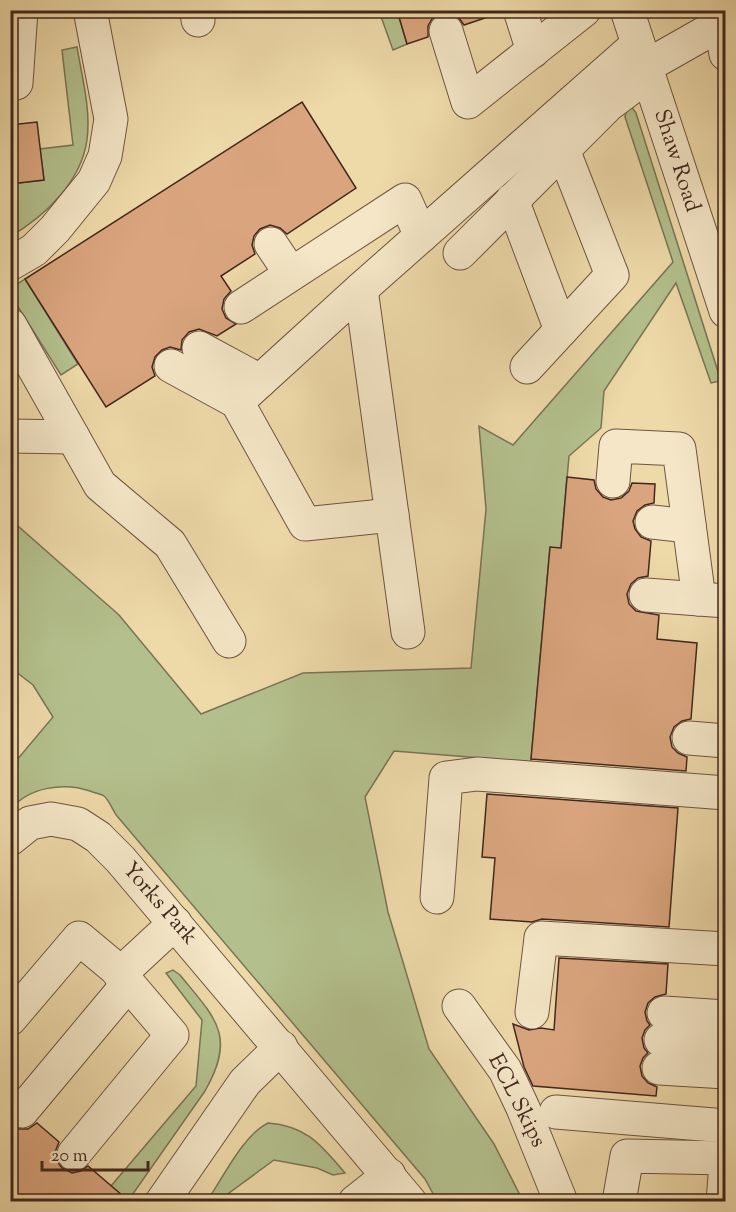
<svg xmlns="http://www.w3.org/2000/svg" width="736" height="1212" viewBox="0 0 736 1212" font-family="'Sorts Mill Goudy',serif">
	<style>
		.green { fill: #b3c08d; stroke: #7a7455; stroke-width: 1.5 }
		.building { fill: #daa57e; stroke: #42271d; stroke-width: 1.5 }
		.lines { fill: none; stroke-linecap: round; stroke-linejoin: round }
		.minor-casing { stroke: #6d5440; stroke-width: 35 }
		.minor { stroke: #f4e6c7; stroke-width: 33 }
		.labels { text-anchor: middle; dominant-baseline: central; stroke-width: 4.5; stroke-linejoin: round; paint-order: stroke }
		.street-label { font-size: 22px; fill: #42271d; stroke: #f4e6c7 }
	</style>
	<rect width="100%" height="100%" fill="#eed9a9"/>
	<filter id="stains"><feTurbulence type="fractalNoise" baseFrequency=".00333" numOctaves="4"/><feColorMatrix values="0 0 0 0 .2 0 0 0 0 .09 0 0 0 0 .02 0 0 0 .5 -.17"/></filter>
	<radialGradient id="worn" r=".72"><stop offset=".6" stop-color="#630" stop-opacity="0"/><stop offset="1" stop-color="#630" stop-opacity=".3"/></radialGradient>
	<g class="green">
		<polygon points="379,11 397,11 407,44 393,50"/>
		<path d="M 77,47 C 82,77 91,110 87,140 C 81,182 45,216 11,236 L 10,184 L 44,180 L 40,149 L 73,145 L 62,50 Z"/>
		<path d="M 628,102 L 636,113 L 721,381 L 711,383 L 676,283 L 604,391 L 601,428 L 569,456 L 561,548 L 550,548 L 531,762 L 394,751 L 365,797 L 388,912 L 429,1049 L 494,1144 L 523,1201 L 437,1201 L 425,1179 L 117,816 C 113,811 109,800 104,796 C 101,794 94,793 90,791 C 64,782 29,787 11,809 L 11,767 L 53,717 L 33,685 L 11,668 L 11,520 L 119,615 L 201,714 L 303,673 L 471,668 L 486,509 L 479,426 L 513,445 L 673,262 L 625,117 Z"/>
		<polygon points="25,279 78,364 61,375 15,302 16,285"/>
		<path d="M 173,970 L 180,975 C 215,1018 237,1035 205,1091 L 128,1201 L 111,1186 L 196,1086 L 202,1020 L 166,973 Z"/>
		<path d="M 268,1123 C 307,1126 321,1145 345,1173 L 333,1175 L 317,1168 L 274,1160 L 225,1196 L 222,1201 L 207,1201 C 223,1178 243,1135 268,1123 Z"/>
	</g>
	<g class="building">
		<polygon points="397,10 490,10 491,16 464,25 459,18 451,13 440,13 432,19 428,26 428,37 407,44"/>
		<polygon points="302,102 356,188 287,234 280,228 270,225 260,229 254,236 252,245 255,254 221,276 231,291 224,299 222,309 226,318 236,324 217,336 199,329 189,332 182,340 181,350 170,347 162,350 155,357 152,367 155,376 106,407 25,279"/>
		<polygon points="37,122 44,180 10,184 10,125"/>
		<polygon points="567,477 594,480 596,489 603,497 611,500 621,498 629,491 632,483 655,484 654,503 645,505 637,511 633,521 635,529 641,537 651,541 648,576 638,578 631,584 627,594 629,604 636,611 659,615 657,639 697,643 691,719 682,721 674,727 670,737 672,747 678,753 687,757 686,771 531,759 550,547 561,548"/>
		<polygon points="487,794 678,808 669,927 542,919 532,922 490,919 495,858 482,857"/>
		<polygon points="559,958 668,964 666,994 655,997 648,1003 645,1012 647,1021 650,1025 645,1030 642,1038 644,1048 648,1053 643,1058 640,1066 642,1076 648,1083 657,1087 656,1096 533,1086 524,1067 513,1024 529,1030 541,1028 554,1030"/>
		<polygon points="37,1123 59,1142 55,1152 56,1160 62,1168 72,1173 81,1171 88,1166 130,1202 10,1202 10,1126 18,1129 28,1129"/>
	</g>
	<g class="lines">
		<defs>
			<g id="minor">
				<polyline points="197,10 198,20"/>
				<polyline points="520,10 533,51"/>
				<polyline points="627,10 726,311"/>
				<polyline points="718,10 726,54"/>
				<polyline points="446,31 468,102 584,10"/>
				<polyline points="645,67 726,21"/>
				<polyline points="10,84 16,83 21,10"/>
				<polyline points="512,200 561,330"/>
				<polyline points="271,244 291,274"/>
				<polyline points="460,253 608,105 648,75"/>
				<polyline points="10,264 34,250 55,229 94,181 105,156 111,119 90,10"/>
				<polyline points="361,289 408,632"/>
				<polyline points="241,307 405,200 421,236"/>
				<polyline points="10,325 100,485 170,544 229,641"/>
				<polyline points="199,348 260,381"/>
				<polyline points="171,366 237,402 361,289 638,44"/>
				<polyline points="527,367 612,275 563,150"/>
				<polyline points="237,402 305,524 392,515"/>
				<polyline points="10,436 73,437"/>
				<polyline points="613,481 616,446 679,449 699,599"/>
				<polyline points="652,522 689,526"/>
				<polyline points="646,595 726,601"/>
				<polyline points="689,738 726,741"/>
				<polyline points="10,839 30,823 51,819 78,824 98,837 120,859 410,1202"/>
				<polyline points="437,897 446,778 477,774 726,793"/>
				<polyline points="120,974 175,923"/>
				<polyline points="459,1006 505,1070 523,1108 561,1202"/>
				<polyline points="532,1012 541,938 726,949"/>
				<polyline points="664,1013 726,1017"/>
				<polyline points="10,1019 79,938 115,968 172,1035 74,1154"/>
				<polyline points="661,1040 726,1044"/>
				<polyline points="659,1068 726,1072"/>
				<polyline points="22,1111 128,984"/>
				<polyline points="556,1112 726,1126"/>
				<polyline points="162,1202 245,1082 281,1047"/>
				<polyline points="355,1202 389,1175"/>
				<polyline points="619,1202 627,1156 726,1158"/>
				<polyline points="723,1202 726,1163"/>
			</g>
		</defs>
		<use href="#minor" class="minor-casing"/>
		<use href="#minor" class="minor"/>
	</g>
	<g class="labels">
		<g class="street-label">
			<text transform="translate(676 161) rotate(72)">Shaw Road</text>
			<text transform="translate(159 904) rotate(49)">Yorks Park</text>
			<text transform="translate(516 1101) rotate(63)">ECL Skips</text>
		</g>
	</g>
	<rect width="736" height="1212" fill="none" stroke="#eed9a9" stroke-width="36"/>
	<rect x="12" y="12" width="712" height="1188" fill="none" stroke="#42271d" stroke-width="3"/>
	<rect x="18" y="18" width="700" height="1176" fill="none" stroke="#42271d" stroke-width="1.5"/>
	<path d="M42 1161v9h106v-9" fill="none" stroke="#42271d" stroke-width="3"/>
	<text x="51" y="1161" font-size="18" fill="#42271d" stroke="#f4e6c7" stroke-width="4.5" paint-order="stroke">20 m</text>
	<rect width="100%" height="100%" filter="url(#stains)"/>
	<rect width="100%" height="100%" fill="url(#worn)"/>
</svg>
